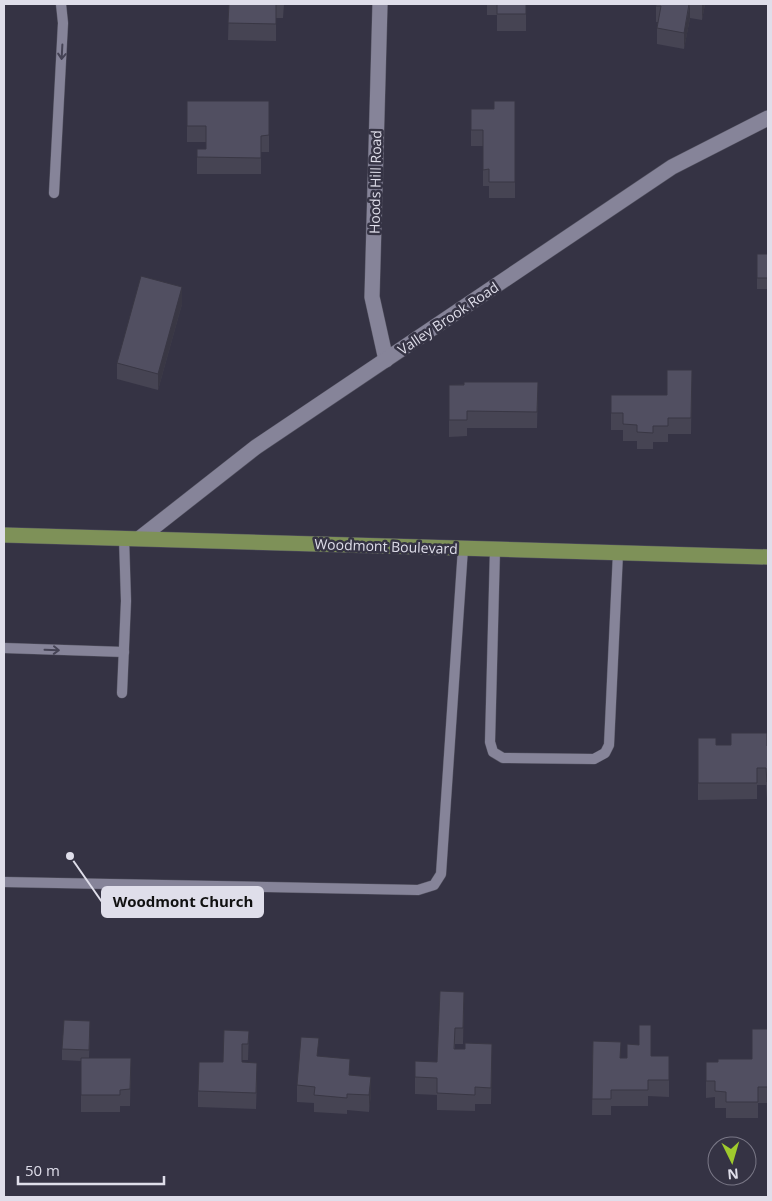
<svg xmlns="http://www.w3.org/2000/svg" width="772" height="1201" viewBox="0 0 772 1201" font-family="'Open Sans',sans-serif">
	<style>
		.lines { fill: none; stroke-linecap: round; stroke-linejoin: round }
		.lane-casing { stroke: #535260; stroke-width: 11 }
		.street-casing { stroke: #535260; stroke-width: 16 }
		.primary-casing { stroke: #535260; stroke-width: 16 }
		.lane { stroke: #868499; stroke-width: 10 }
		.street { stroke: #868499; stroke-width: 15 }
		.primary { stroke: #7e9158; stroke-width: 15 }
		.wall { fill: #464453 }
		.shaded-wall { fill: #393744 }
		.building { fill: #514f61; stroke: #393744 }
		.oneway { stroke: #454355 }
		.labels { text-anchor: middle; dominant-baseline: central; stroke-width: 5; stroke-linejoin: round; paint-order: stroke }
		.street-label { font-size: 14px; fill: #dfdeea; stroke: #353344 }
		.leader { fill: none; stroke: #dfdeea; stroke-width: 2 }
		.callout-dot { fill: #dfdeea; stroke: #353344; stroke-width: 2 }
		.callout { fill: #dfdeea; stroke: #dfdeea; stroke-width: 2 }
		.callout-label { font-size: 15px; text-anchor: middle; font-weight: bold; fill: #111 }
	</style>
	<rect width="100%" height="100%" fill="#353344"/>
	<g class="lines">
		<defs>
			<g id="lane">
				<polyline points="54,193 63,23 61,4"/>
				<polyline points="495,549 490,742 493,752 503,758 594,759 605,753 609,745 618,553"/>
				<polyline points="4,648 124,652"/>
				<polyline points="122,693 126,601 124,538"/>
				<polyline points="4,882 418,890 434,885 441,874 463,548"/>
			</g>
			<g id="street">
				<polyline points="380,4 372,297 386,360"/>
				<polyline points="140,538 256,447 672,167 768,118"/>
			</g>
			<polyline id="primary" points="4,535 768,557"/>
		</defs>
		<use href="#lane" class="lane-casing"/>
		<use href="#street" class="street-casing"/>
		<use href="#primary" class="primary-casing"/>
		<use href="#lane" class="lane"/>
		<use href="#street" class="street"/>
		<use href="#primary" class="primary"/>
	</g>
	<g class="wall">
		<polygon points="229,4 284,4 283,18 276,18 276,41 228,40"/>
		<polygon points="487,4 526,4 526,31 497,31 497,15 487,15"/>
		<polygon points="656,4 705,4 702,20 690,18 684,49 657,44 657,28 658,22 656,22"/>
		<polygon points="187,101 269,101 269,152 261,152 261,174 197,174 197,149 206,149 206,142 187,142"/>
		<polygon points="515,101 515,198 489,198 489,186 483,186 483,146 471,146 471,109 494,109"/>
		<rect x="757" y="254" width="11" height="35"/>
		<polygon points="182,304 158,390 117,379 117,363"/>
		<polygon points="692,370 691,434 668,434 668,442 653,442 653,449 637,449 637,441 623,441 623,430 611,430 611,395 667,395"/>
		<polygon points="538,382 537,428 467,428 467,436 449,437 449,385"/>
		<polygon points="698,738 716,745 768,746 768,799 767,799 766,785 757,785 757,799 698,800"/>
		<polygon points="464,1008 463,1044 455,1044 455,1049 492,1060 491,1104 475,1104 475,1111 437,1110 437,1095 415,1094 415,1077 437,1062"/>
		<polygon points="768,1029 768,1103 758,1103 758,1118 726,1118 726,1108 715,1108 715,1097 706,1098 706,1062 718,1062 752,1059"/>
		<polygon points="249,1031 248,1060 242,1060 242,1062 257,1079 256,1109 198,1107 198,1091 223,1062"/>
		<polygon points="90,1032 89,1058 131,1058 130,1106 120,1106 120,1112 81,1112 81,1061 62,1060 62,1049"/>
		<polygon points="593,1041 621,1058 669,1056 669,1097 648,1096 648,1106 611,1106 611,1115 592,1115"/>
		<polygon points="319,1056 350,1075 371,1093 369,1112 347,1110 347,1114 314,1112 314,1103 297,1102 297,1085"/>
	</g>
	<g class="shaded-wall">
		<polygon points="690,4 690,18 684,49 684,33"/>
		<polygon points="702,4 705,4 702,20"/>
		<polygon points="182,287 182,304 158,390 158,374"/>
		<polygon points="464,992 464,1008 463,1044 463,1028"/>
		<polygon points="492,1044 492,1060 491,1104 491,1088"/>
		<polygon points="371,1077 371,1093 369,1112 369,1095"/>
	</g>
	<g class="building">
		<polygon points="229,4 276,4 276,24 228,23"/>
		<rect x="497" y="4" width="29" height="10"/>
		<polygon points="656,4 689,4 684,33 657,28 661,6 656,6"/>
		<polygon points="187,101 269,101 269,135 261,136 261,158 197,157 197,149 206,149 206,126 187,126"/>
		<polygon points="494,101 515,101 515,182 489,182 489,169 483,170 483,130 471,130 471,109 494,109"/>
		<rect x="757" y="254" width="11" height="24"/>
		<polygon points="141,276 182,287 158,374 117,363"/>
		<polygon points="667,370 692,370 691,418 668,418 668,426 653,426 653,433 637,432 637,425 623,424 623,413 611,413 611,395 667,395"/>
		<polygon points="464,382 538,382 537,412 467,411 467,420 449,420 449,385 464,385"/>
		<polygon points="731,733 767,733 767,746 768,746 768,782 767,782 766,768 757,768 757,783 698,783 698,738 716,738 716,745 731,745"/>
		<polygon points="440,991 464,992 463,1028 455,1028 454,1049 465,1049 465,1043 492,1044 491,1088 475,1087 475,1095 437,1093 437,1078 415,1077 415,1061 437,1062"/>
		<polygon points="64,1020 90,1021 89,1050 62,1049"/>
		<polygon points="639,1025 651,1025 651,1056 669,1056 669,1080 648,1080 648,1090 611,1090 611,1099 592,1099 593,1041 621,1042 620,1058 627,1058 627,1044 639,1045"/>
		<polygon points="752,1029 768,1029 768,1087 758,1087 758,1102 726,1102 726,1092 715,1091 715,1081 706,1081 706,1062 718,1062 718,1059 752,1059"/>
		<polygon points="224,1030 249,1031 248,1044 242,1044 242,1062 257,1063 256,1093 198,1091 199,1062 223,1062"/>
		<polygon points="301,1037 319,1038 317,1056 350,1059 349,1075 371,1077 369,1095 347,1094 347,1098 314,1095 315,1087 297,1085"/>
		<polygon points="81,1058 131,1058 130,1089 120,1090 120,1095 81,1095"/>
	</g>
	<defs><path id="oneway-shaft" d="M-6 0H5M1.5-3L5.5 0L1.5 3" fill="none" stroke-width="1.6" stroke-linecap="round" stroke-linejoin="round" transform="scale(1.25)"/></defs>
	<g class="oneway">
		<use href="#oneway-shaft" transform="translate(62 52) rotate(93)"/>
		<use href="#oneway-shaft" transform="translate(52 650) rotate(2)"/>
	</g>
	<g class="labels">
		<g class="street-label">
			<text transform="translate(375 182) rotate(-89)">Hoods Hill Road</text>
			<text transform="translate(448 318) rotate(-34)">Valley Brook Road</text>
			<text transform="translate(386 546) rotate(2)">Woodmont Boulevard</text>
		</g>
	</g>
	<path class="leader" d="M70 856L102 902"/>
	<circle class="callout-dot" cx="70" cy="856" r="5"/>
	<rect class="callout" x="102" y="887" width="161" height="30" rx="5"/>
	<g class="callout-label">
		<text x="183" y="907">Woodmont Church</text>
	</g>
	<rect width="772" height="1201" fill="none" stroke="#dfdeea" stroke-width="10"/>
	<g transform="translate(732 1161) rotate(175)"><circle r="24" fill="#353344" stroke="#797786"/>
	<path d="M0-4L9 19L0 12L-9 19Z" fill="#9fca2d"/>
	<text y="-8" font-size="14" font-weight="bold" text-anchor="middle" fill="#dfdeea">N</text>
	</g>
	<path d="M18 1176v8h146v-8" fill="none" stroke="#dfdeea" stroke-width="2.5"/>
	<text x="25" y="1176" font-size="15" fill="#dfdeea" stroke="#353344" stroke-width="4" paint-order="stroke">50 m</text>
</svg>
